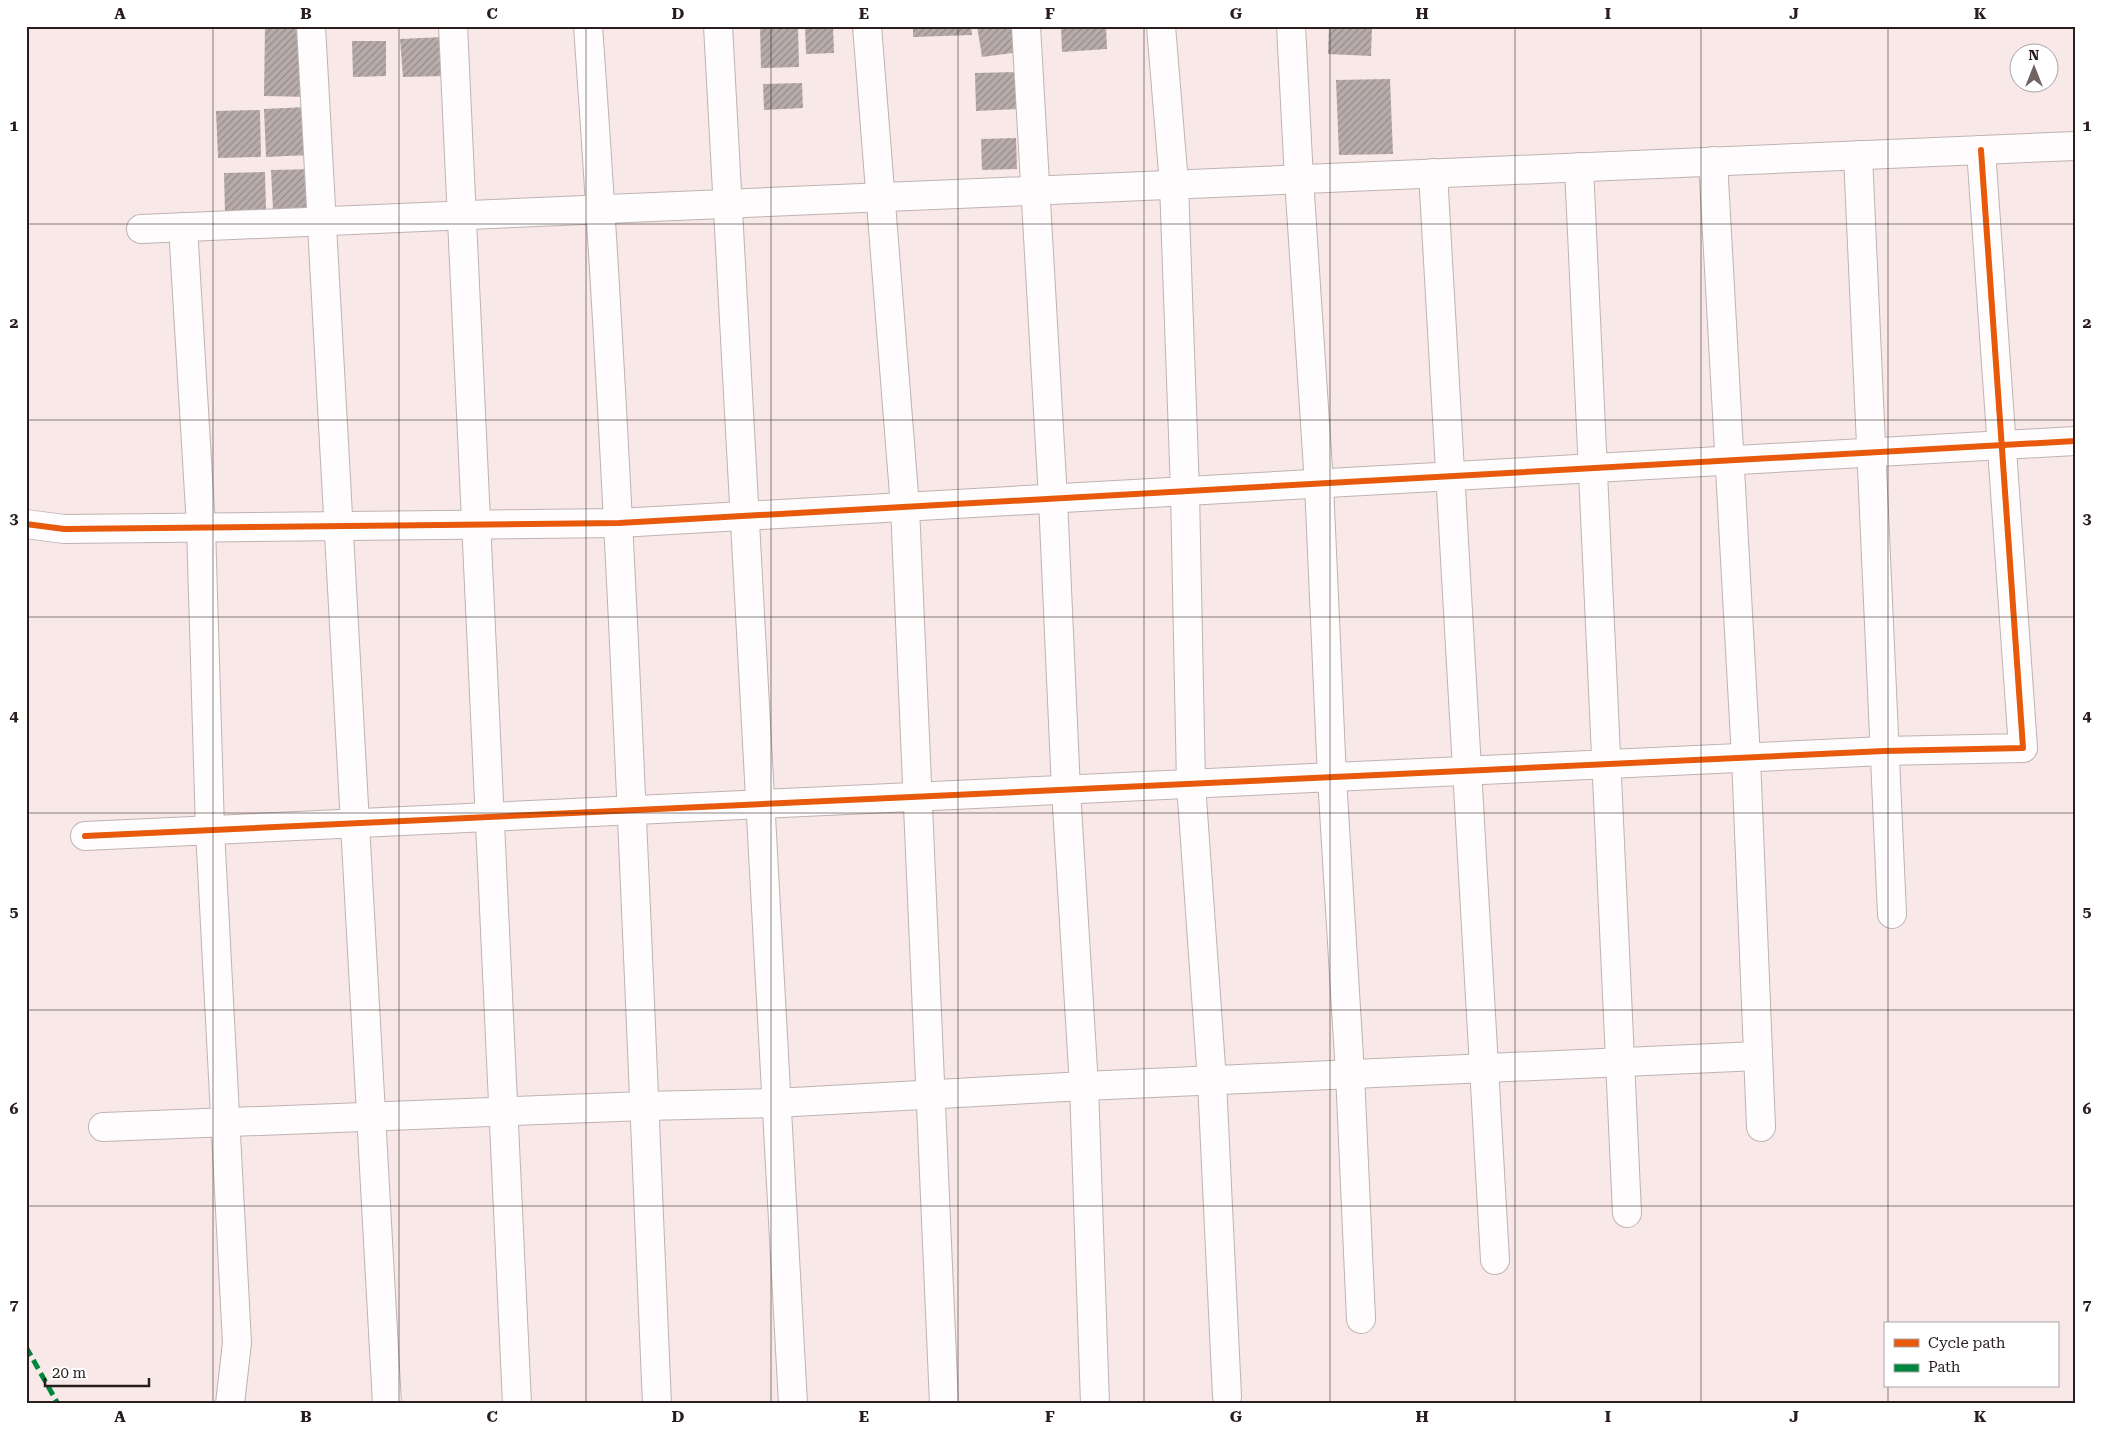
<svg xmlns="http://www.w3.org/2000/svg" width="2101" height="1430" viewBox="0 0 2101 1430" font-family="'Roboto Serif',serif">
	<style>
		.building { fill: url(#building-hatch) }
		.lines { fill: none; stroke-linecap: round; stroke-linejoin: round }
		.minor-casing { stroke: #bfb3b2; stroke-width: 30 }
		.minor { stroke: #fefcfc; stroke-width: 28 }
		.quiet { stroke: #00873e; stroke-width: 5; stroke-dasharray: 10 5; stroke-linecap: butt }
		.cycleway-casing { stroke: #fff; stroke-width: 9 }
		.cycleway { stroke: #e8590c; stroke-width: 6 }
		.grid { fill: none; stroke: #291d1d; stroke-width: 1; stroke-opacity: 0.55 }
		.neatline { fill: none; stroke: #291d1d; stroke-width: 2 }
		.grid-label { font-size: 16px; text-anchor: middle; font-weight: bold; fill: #291d1d }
	</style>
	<defs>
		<pattern id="building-hatch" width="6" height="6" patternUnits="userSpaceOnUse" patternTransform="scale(1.25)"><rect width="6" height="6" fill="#b8acab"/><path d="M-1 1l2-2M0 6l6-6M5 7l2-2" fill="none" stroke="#968b8b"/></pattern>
	</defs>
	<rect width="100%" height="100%" fill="#f8e9e8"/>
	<g class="building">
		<polygon points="265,26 309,26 307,97 264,96"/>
		<polygon points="760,26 798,26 799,67 761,68"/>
		<polygon points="805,26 833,26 834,53 806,54"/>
		<polygon points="913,26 971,26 972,35 913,37"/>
		<polygon points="977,26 1016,26 1020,52 982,57"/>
		<polygon points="1061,26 1106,26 1107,49 1062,52"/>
		<polygon points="1329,26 1372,26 1371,56 1328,54"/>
		<polygon points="444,37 446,76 403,77 400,39"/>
		<polygon points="352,41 386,41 386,76 353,77"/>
		<polygon points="1017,72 1018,109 976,111 975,73"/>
		<polygon points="1390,79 1393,154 1339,155 1336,80"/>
		<polygon points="802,83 803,108 764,110 763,84"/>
		<polygon points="307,107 309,155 266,157 264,109"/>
		<polygon points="260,110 261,157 218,158 216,111"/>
		<polygon points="1016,138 1017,169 982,170 981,139"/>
		<polygon points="316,169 318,208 273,210 271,170"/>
		<polygon points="265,172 266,211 225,212 224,173"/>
	</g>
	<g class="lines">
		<defs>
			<g id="minor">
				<polyline points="311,26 387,1404"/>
				<polyline points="453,26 517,1404"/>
				<path d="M 588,26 C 621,485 637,944 657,1404"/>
				<polyline points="718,26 793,1404"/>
				<polyline points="867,26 905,507 944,1404"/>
				<polyline points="1026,26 1053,499 1066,790 1084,1086 1095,1404"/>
				<polyline points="1161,26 1174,184 1185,491 1191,784 1212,1081 1227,1396"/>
				<polyline points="1291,26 1299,179 1319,484 1332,778 1350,1074 1361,1319"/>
				<polyline points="1858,155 1892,914"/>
				<polyline points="1713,161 1746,758 1761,1127"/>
				<polyline points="1579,167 1627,1213"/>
				<polyline points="1433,173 1495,1260"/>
				<polyline points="183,227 201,527 210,830 237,1343 230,1404"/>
				<polyline points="141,229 2075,146"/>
				<polyline points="26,524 64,529 619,523 2075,441"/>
				<polyline points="85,836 1884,751 2023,748 1981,150"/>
				<polyline points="103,1127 644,1106 776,1103 1084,1086 1758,1056"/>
			</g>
		</defs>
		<use href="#minor" class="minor-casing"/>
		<use href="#minor" class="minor"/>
		<polyline class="quiet" points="26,1347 58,1404"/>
		<defs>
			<g id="cycleway">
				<polyline points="26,524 64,529 619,523 2075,441"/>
				<polyline points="85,836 1884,751 2023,748 1981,150"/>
			</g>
		</defs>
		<use href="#cycleway" class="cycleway-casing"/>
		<use href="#cycleway" class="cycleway"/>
	</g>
	<path class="grid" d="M 213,26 L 213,1404M 399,26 L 399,1404M 586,26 L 586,1404M 771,26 L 771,1404M 958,26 L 958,1404M 1144,26 L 1144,1404M 1330,26 L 1330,1404M 1515,26 L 1515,1404M 1701,26 L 1701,1404M 1888,26 L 1888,1324M 26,224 L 2075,224M 26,420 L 2075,420M 26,617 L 2075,617M 26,813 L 2075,813M 26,1010 L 2075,1010M 26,1206 L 2075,1206M 1888,1386 L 1888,1404"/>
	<rect width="2101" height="1430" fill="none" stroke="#ffffff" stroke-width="55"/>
	<rect x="1884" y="1322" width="175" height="65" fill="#ffffff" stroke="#a9a5a5"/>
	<rect x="1894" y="1339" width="25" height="8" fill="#e8590c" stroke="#a9a5a5"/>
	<text x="1928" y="1348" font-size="15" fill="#291d1d">Cycle path</text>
	<rect x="1894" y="1364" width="25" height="8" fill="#00873e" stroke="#a9a5a5"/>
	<text x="1928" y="1372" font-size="15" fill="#291d1d">Path</text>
	<g transform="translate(2034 68)"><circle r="24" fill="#ffffff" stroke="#a9a5a5"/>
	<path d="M0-4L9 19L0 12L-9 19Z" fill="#716464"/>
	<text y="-8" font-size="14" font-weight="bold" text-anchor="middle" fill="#291d1d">N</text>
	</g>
	<path d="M45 1378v8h104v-8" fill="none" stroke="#291d1d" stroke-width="2.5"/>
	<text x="52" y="1378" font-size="15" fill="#291d1d" stroke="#ffffff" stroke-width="4" paint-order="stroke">20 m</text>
	<rect x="28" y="28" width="2046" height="1374" class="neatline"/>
	<g class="grid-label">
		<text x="120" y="19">A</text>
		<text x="306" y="19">B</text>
		<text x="492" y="19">C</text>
		<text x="678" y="19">D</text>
		<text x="864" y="19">E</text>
		<text x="1050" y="19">F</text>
		<text x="1236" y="19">G</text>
		<text x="1422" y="19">H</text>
		<text x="1608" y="19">I</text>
		<text x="1794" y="19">J</text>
		<text x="1980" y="19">K</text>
		<text x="14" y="131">1</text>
		<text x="2087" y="131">1</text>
		<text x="14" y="328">2</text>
		<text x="2087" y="328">2</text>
		<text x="14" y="524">3</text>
		<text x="2087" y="524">3</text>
		<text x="14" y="721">4</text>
		<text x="2087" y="721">4</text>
		<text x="14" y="917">5</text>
		<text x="2087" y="917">5</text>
		<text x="14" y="1114">6</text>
		<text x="2087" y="1114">6</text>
		<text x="14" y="1310">7</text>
		<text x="2087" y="1310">7</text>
		<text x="120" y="1422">A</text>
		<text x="306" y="1422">B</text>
		<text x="492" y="1422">C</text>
		<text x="678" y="1422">D</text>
		<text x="864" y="1422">E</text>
		<text x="1050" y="1422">F</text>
		<text x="1236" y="1422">G</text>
		<text x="1422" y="1422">H</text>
		<text x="1608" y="1422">I</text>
		<text x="1794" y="1422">J</text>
		<text x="1980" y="1422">K</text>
	</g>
</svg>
